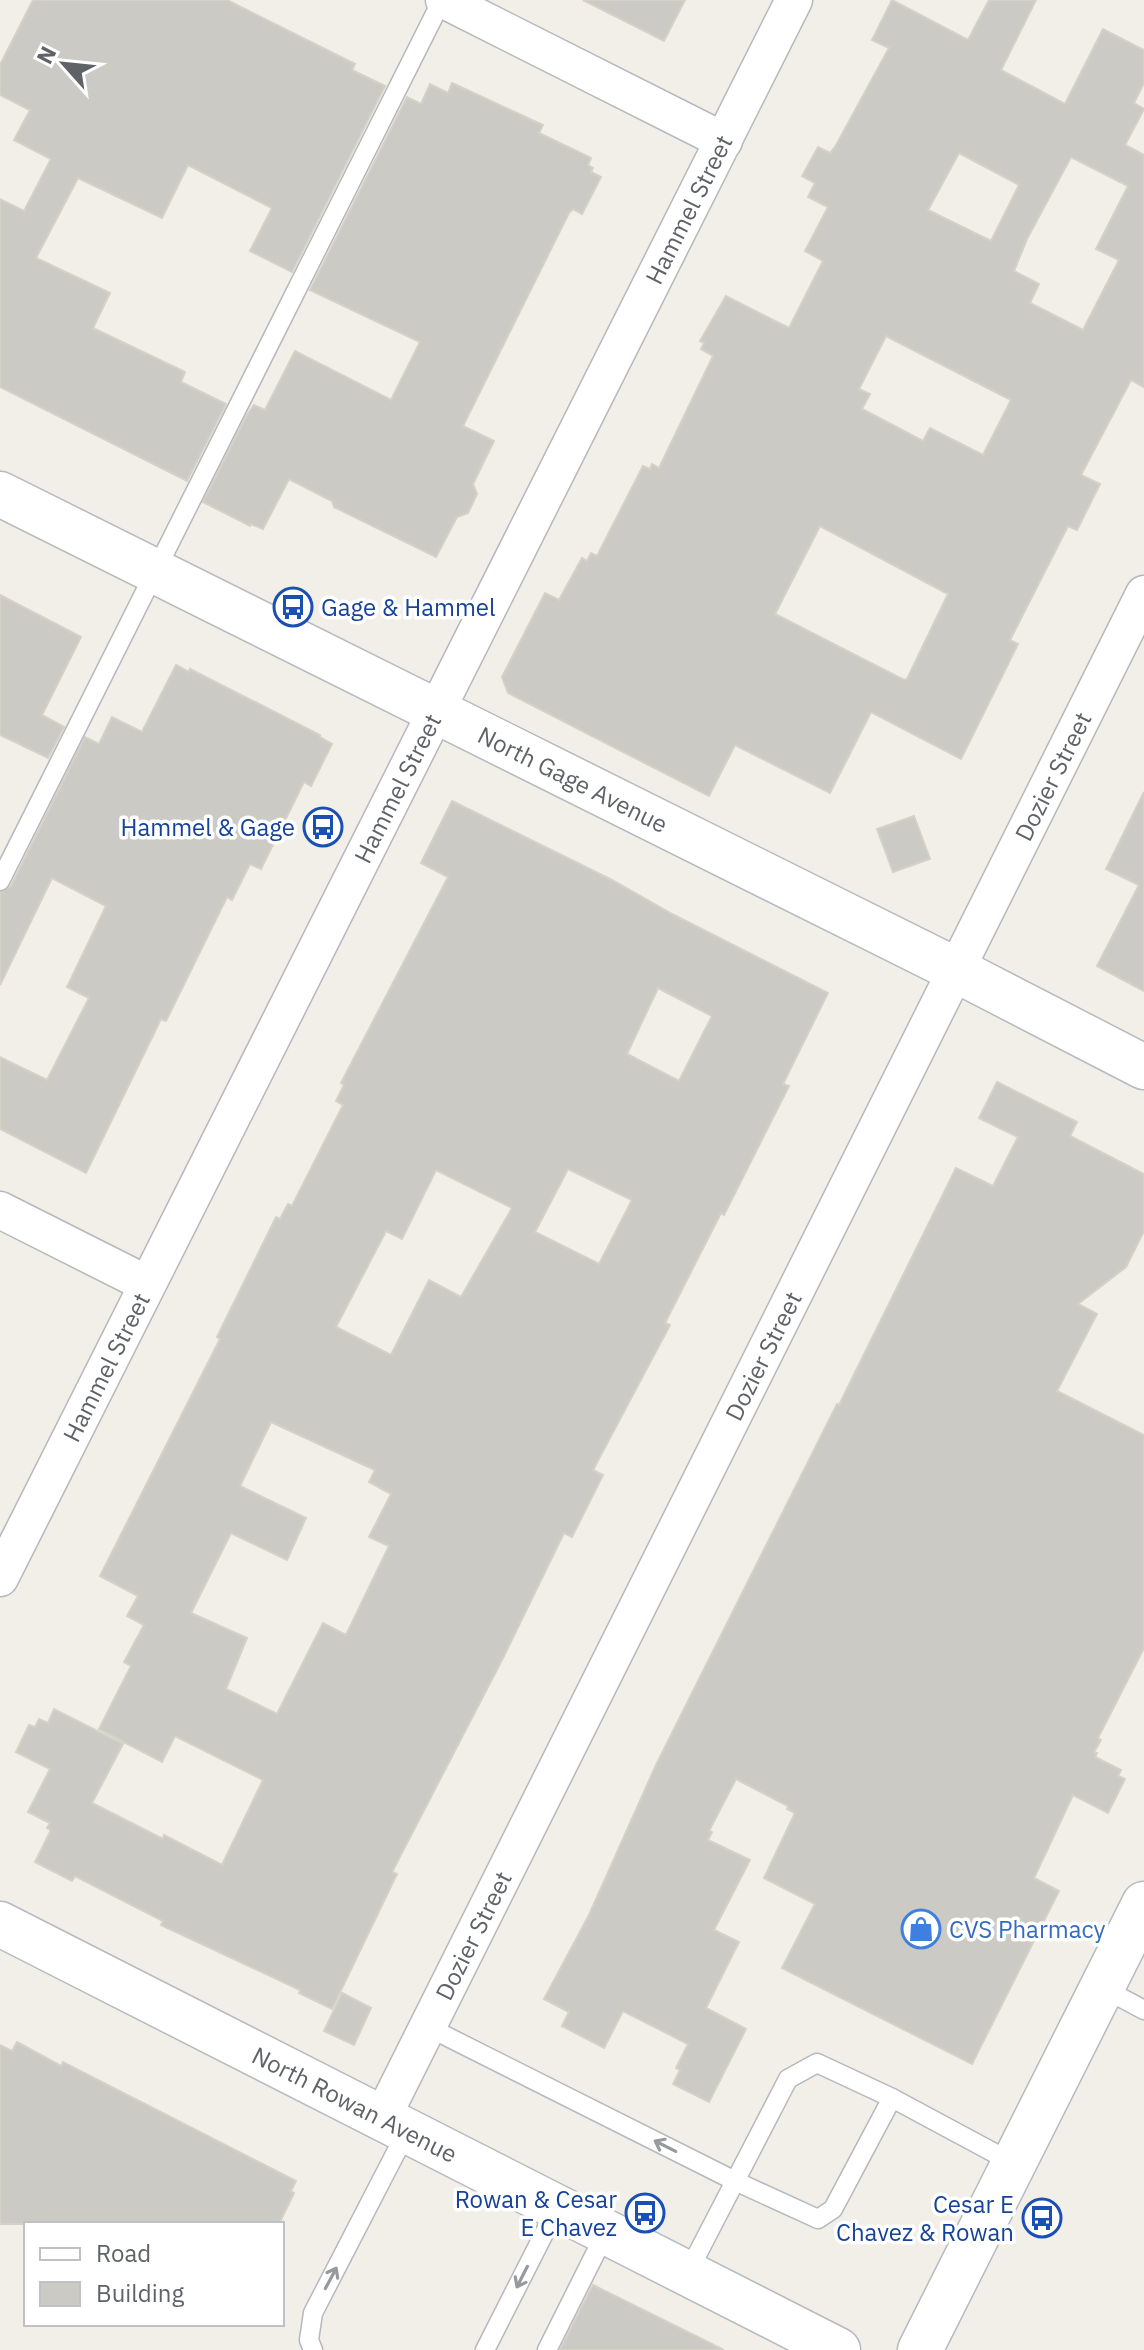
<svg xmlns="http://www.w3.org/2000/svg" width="1144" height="2350" viewBox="0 0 1144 2350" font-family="'IBM Plex Sans',sans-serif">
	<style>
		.building { fill: #cccac5; stroke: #d6d1c6; stroke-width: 2; fill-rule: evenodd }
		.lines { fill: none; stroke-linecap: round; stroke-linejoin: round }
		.lane-casing { stroke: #b5b8bc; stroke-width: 21 }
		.street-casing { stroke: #b5b8bc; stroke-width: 39 }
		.secondary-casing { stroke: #b6babf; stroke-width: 47 }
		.lane { stroke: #fff; stroke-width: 18 }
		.street { stroke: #fff; stroke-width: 36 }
		.secondary { stroke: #fff; stroke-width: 44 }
		.oneway { stroke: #979a9d }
		.labels { text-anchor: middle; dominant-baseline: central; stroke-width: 7; stroke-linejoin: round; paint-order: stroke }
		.street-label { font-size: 24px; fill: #5f6368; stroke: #fff }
		.transit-label { font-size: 24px; fill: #164399; stroke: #fff; text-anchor: end }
		.shop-label { font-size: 24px; fill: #366cbe; stroke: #fff; text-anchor: start }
	</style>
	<rect width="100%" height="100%" fill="#f1efe8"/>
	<g class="building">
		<polygon points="33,0 227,0 355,64 352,70 385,86 292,272 250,251 272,208 188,165 162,218 78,178 36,258 110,293 93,328 185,372 181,382 226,404 187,481 0,387 0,199 24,211 51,159 14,140 30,110 0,95 0,65"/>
		<polygon points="583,0 685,0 664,41"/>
		<path d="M 892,0 L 968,40 L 989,0 L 1036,0 L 1001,70 L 1065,104 L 1103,29 L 1144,50 L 1144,83 L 1134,103 L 1144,109 L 1125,145 L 1144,155 L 1144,387 L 1131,380 L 1081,475 L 1100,484 L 1077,530 L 1068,526 L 1010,640 L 1018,644 L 961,759 L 871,712 L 830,793 L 735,745 L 709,796 L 508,693 L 502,677 L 545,593 L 559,600 L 582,558 L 587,561 L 591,553 L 597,556 L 643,466 L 650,469 L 652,464 L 659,468 L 713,356 L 701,349 L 704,343 L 700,341 L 726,296 L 789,328 L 823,261 L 805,251 L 828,207 L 808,197 L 815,183 L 802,176 L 818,147 L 830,153 L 835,147 L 889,48 L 872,40 ZM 959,153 L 1019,185 L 991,241 L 928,210 ZM 1071,157 L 1128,186 L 1096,249 L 1119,260 L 1083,330 L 1030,303 L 1039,284 L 1014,271 L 1027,239 ZM 886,336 L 1011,400 L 983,455 L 930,428 L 923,441 L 862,409 L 870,394 L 859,389 ZM 820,526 L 948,594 L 907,679 L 904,680 L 775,614 Z"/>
		<polygon points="452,83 543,125 539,133 591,158 588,165 593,168 591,172 601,177 582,214 573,209 569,213 463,426 494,441 473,484 477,494 468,513 457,517 436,557 334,507 332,501 289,479 263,529 251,524 250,526 203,502 247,415 254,405 265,410 295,351 391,400 420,342 310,290 407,97 421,104 430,84 448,93"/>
		<polygon points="0,595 81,637 42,715 64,727 48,758 0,735"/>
		<polygon points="176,665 189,672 190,669 320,735 320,737 332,744 311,786 304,782 261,869 250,864 232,900 227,897 166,1021 161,1019 86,1173 0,1129 0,1057 47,1080 89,998 67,987 106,906 52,878 0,985 0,893 11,886 85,737 99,744 112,717 142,732"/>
		<polygon points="1144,792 1144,991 1097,966 1139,885 1106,869"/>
		<path d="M 452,801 L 612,880 L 674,915 L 828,993 L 783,1084 L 789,1086 L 724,1215 L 721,1213 L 665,1323 L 670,1325 L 593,1470 L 603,1475 L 572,1537 L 564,1533 L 502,1660 L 392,1872 L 397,1874 L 332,2009 L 299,1993 L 300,1990 L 161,1925 L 163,1921 L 75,1876 L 72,1881 L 35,1862 L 51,1830 L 47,1828 L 50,1823 L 28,1812 L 50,1769 L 16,1752 L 29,1725 L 35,1727 L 39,1719 L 48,1723 L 54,1709 L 123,1744 L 92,1803 L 163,1839 L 164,1835 L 222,1865 L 263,1780 L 175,1736 L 162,1762 L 99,1729 L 131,1666 L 124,1662 L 144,1625 L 127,1616 L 138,1596 L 100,1576 L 220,1339 L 217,1337 L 276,1217 L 280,1219 L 288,1204 L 292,1206 L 343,1105 L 336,1101 L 344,1085 L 341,1083 L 448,877 L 421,863 ZM 658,988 L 712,1016 L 679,1081 L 627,1054 ZM 568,1169 L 632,1200 L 599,1264 L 535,1232 ZM 436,1170 L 512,1208 L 461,1297 L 429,1280 L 391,1355 L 336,1327 L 386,1231 L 402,1239 ZM 271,1422 L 375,1470 L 369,1482 L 391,1494 L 369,1537 L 389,1546 L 346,1635 L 323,1623 L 277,1714 L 226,1689 L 247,1638 L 191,1613 L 231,1533 L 287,1560 L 306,1518 L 240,1486 Z"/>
		<polygon points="914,816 930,859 893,872 877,829"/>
		<polygon points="997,1082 1077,1122 1070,1136 1144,1174 1144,1231 1126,1267 1078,1304 1097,1314 1057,1391 1144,1435 1144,1648 1098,1738 1101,1740 1094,1752 1097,1753 1095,1757 1121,1770 1118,1776 1125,1779 1108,1813 1073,1795 1034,1878 1059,1891 972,2064 782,1968 815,1904 764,1878 795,1813 787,1809 788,1806 736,1779 709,1831 712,1832 708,1840 750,1860 714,1930 739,1942 706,2008 746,2029 709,2102 673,2084 680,2070 676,2068 688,2044 623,2011 604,2048 562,2026 569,2012 544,1999 589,1915 656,1765 837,1404 839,1405 956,1168 993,1186 1018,1137 979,1118"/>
		<polygon points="342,1993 371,2008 354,2045 324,2031"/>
		<polygon points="17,2042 61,2066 63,2062 296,2181 291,2191 294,2193 279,2224 0,2224 0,2045 12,2051"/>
		<polygon points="593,2285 724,2350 560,2350"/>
	</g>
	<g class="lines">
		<defs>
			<g id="lane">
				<polyline points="0,881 442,0"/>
				<polyline points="1101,1987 1144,2010"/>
				<polyline points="428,2027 735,2181 818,2219 833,2209 892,2098"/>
				<polyline points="687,2274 788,2079 817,2063 892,2098 1013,2163"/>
				<polyline points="313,2350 309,2340 313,2313 407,2131"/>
				<polyline points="485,2350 557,2208"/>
				<polyline points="547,2350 606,2232"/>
			</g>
			<g id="street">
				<polyline points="444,0 724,141"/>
				<polyline points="0,1210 147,1284"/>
				<path id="s1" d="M 0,1578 L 794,0"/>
				<path id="s2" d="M 382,2118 L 1144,594"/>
			</g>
			<g id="secondary">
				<path id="s3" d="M 0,494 L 956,970 L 1144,1067"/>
				<path id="s4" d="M 0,1924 L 838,2350"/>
				<polyline points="920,2350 1144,1904"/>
			</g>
		</defs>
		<use href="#lane" class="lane-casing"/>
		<use href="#street" class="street-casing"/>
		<use href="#secondary" class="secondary-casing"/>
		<use href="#lane" class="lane"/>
		<use href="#street" class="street"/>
		<use href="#secondary" class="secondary"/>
	</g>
	<defs><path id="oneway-shaft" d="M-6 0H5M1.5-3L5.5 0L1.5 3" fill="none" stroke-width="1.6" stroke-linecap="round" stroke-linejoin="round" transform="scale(2)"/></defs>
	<g class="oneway">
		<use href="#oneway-shaft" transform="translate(665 2146) rotate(-153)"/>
		<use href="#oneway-shaft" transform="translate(522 2277) rotate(117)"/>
		<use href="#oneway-shaft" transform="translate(331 2278) rotate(-62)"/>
	</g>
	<defs>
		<symbol id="bus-ring" viewBox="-11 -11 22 22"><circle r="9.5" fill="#fff" stroke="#1a4fb4" stroke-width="1.5"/><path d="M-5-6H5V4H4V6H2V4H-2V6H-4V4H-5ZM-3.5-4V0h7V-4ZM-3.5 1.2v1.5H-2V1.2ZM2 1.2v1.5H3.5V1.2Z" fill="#1a4fb4"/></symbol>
		<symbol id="shop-ring" viewBox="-11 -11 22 22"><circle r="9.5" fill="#fff" stroke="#3f7fe0" stroke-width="1.5"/><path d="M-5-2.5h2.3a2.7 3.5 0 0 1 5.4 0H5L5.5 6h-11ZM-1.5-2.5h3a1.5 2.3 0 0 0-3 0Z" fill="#3f7fe0"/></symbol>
	</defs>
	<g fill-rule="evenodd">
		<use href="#bus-ring" x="271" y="585" width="44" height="44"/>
		<use href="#bus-ring" x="301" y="805" width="44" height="44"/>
		<use href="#shop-ring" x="899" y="1907" width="44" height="44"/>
		<use href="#bus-ring" x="623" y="2191" width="44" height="44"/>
		<use href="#bus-ring" x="1020" y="2196" width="44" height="44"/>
	</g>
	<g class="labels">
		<g class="street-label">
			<text stroke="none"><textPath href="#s1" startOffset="1532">Hammel Street</textPath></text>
			<text stroke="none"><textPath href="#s2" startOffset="1500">Dozier Street</textPath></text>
			<text stroke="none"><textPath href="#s3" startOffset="640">North Gage Avenue</textPath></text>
			<text stroke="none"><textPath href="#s1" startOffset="884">Hammel Street</textPath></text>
			<text stroke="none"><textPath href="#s2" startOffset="852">Dozier Street</textPath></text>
			<text stroke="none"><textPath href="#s1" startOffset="236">Hammel Street</textPath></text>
			<text stroke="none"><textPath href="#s2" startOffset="204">Dozier Street</textPath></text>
			<text stroke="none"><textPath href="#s4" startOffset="398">North Rowan Avenue</textPath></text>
		</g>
		<g class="transit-label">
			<text x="321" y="607" text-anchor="start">Gage &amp; Hammel</text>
			<text x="295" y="827">Hammel &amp; Gage</text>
			<text x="617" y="2199">Rowan &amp; Cesar<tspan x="617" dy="28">E Chavez</tspan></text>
			<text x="1014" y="2204">Cesar E<tspan x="1014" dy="28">Chavez &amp; Rowan</tspan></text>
		</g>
		<g class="shop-label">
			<text x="949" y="1929">CVS Pharmacy</text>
		</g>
	</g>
	<rect x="24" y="2222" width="260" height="104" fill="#ffffff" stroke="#bfc1c3" stroke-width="2"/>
	<rect x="40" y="2248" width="40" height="12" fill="#ffffff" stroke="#bfc1c3" stroke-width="2"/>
	<text x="96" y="2262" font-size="24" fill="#5f6368">Road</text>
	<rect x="40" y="2282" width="40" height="24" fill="#cccac5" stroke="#bfc1c3" stroke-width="2"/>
	<text x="96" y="2302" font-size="24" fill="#5f6368">Building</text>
	<g transform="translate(64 64) rotate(297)" stroke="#ffffff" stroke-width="6" paint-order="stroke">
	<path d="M0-6L14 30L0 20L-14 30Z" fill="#5f6368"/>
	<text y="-12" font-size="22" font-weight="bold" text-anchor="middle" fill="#5f6368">N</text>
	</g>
</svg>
